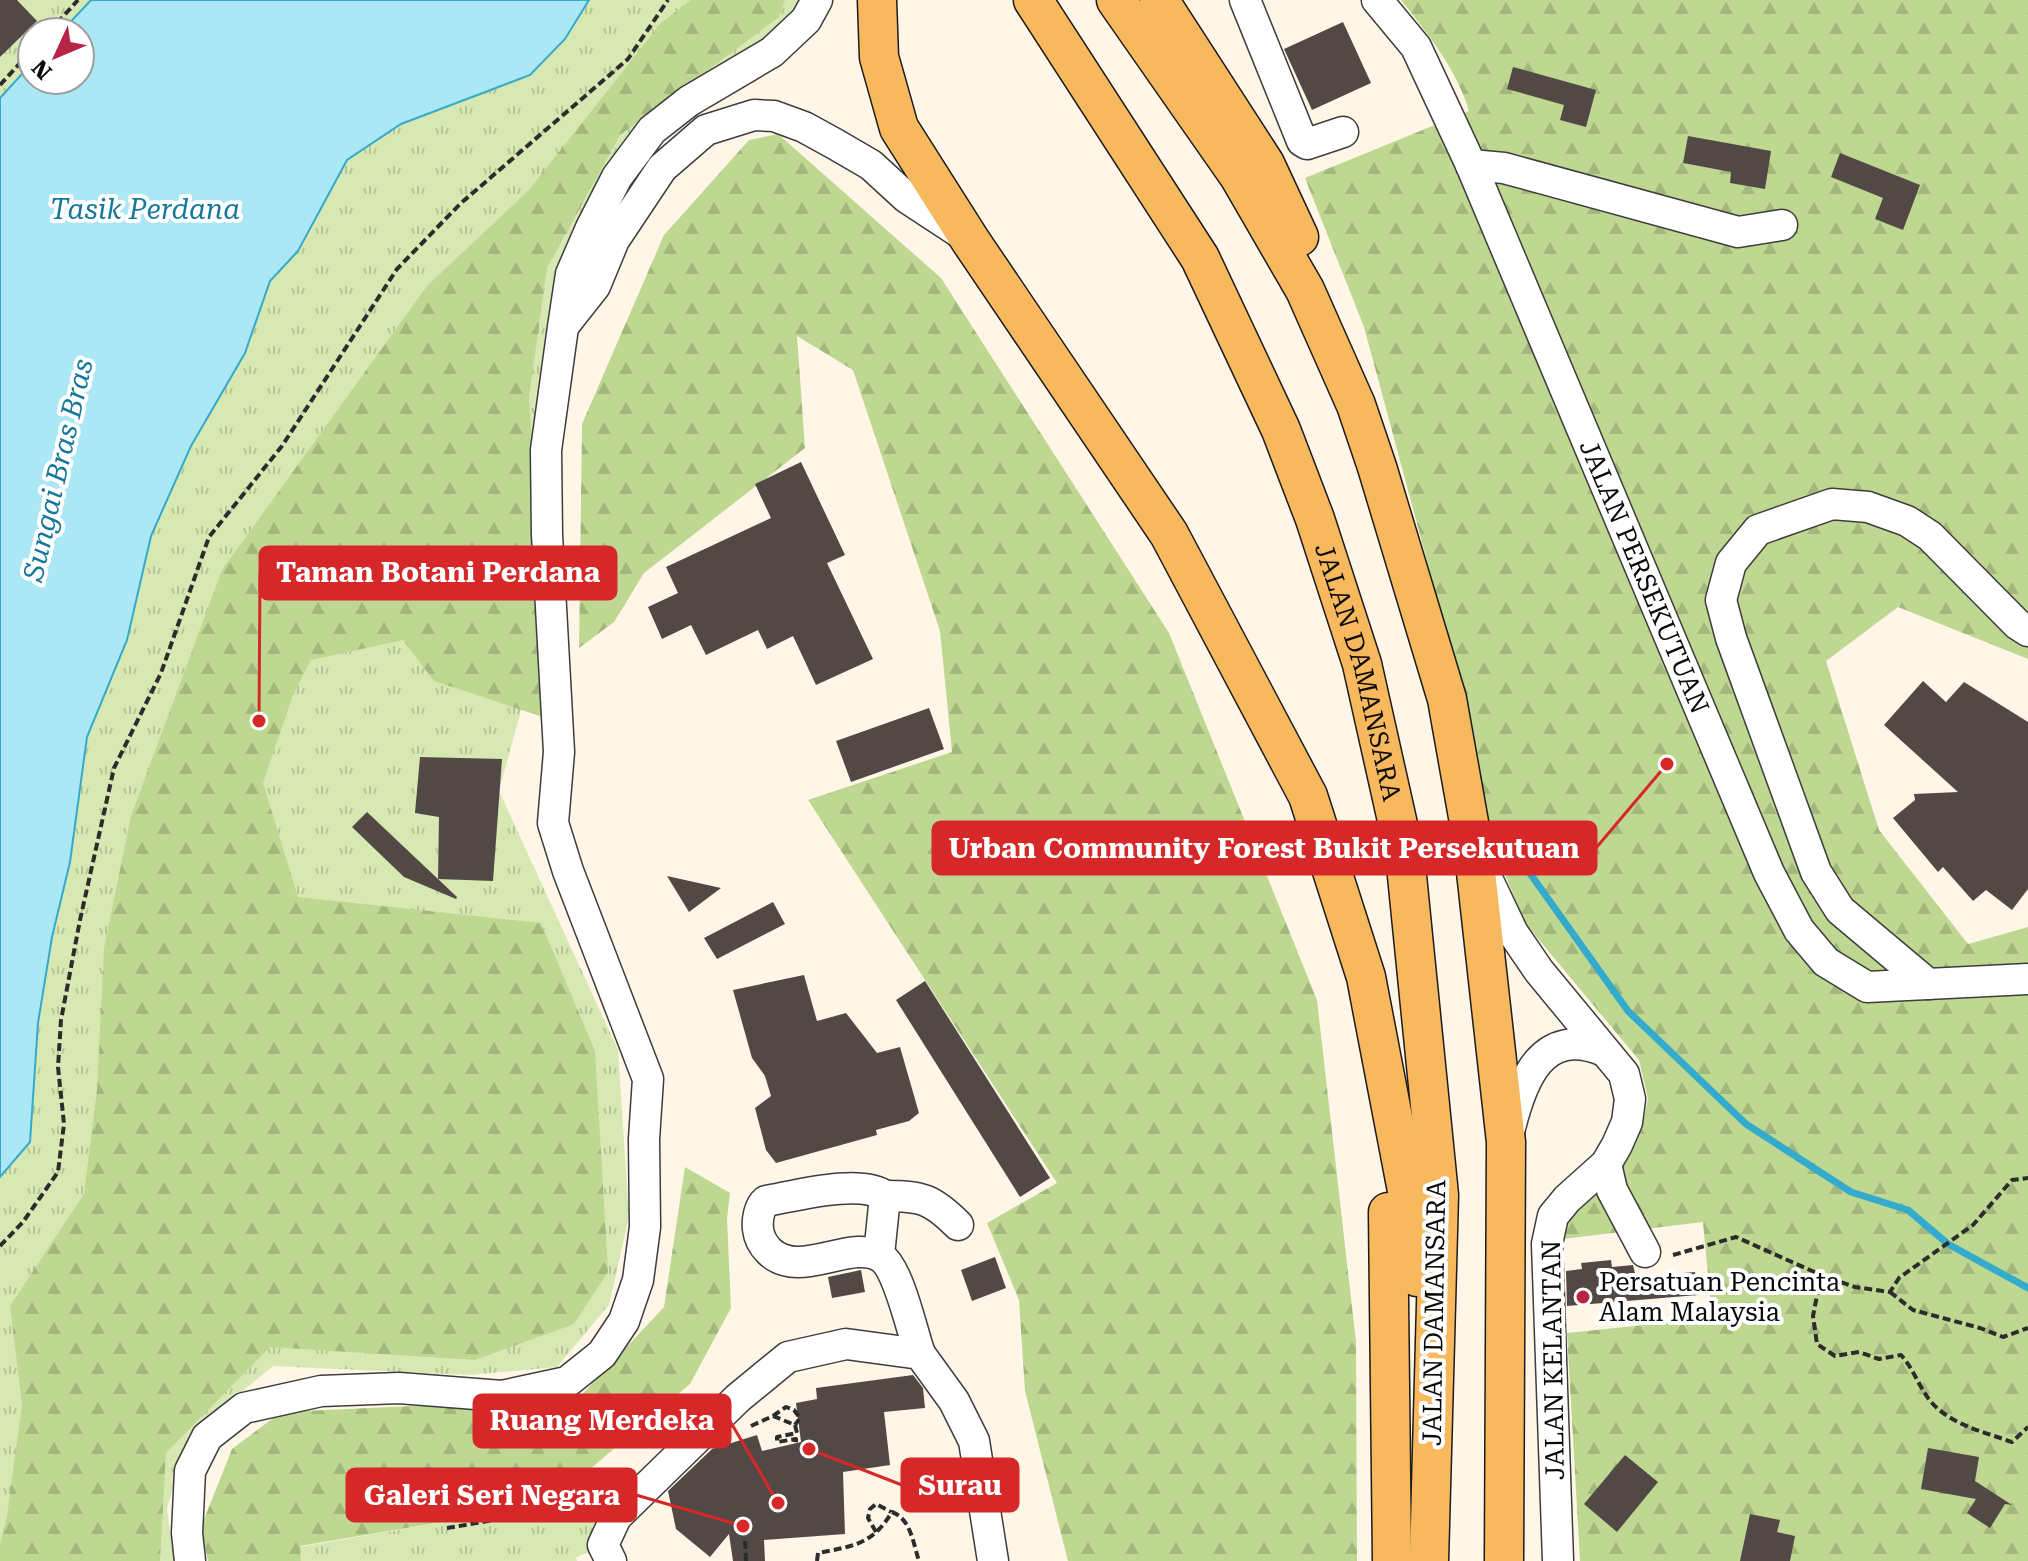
<svg xmlns="http://www.w3.org/2000/svg" width="2028" height="1561" viewBox="0 0 2028 1561" font-family="'Roboto Serif',serif">
	<style>
		.grass { fill: url(#grass-tufts); fill-rule: evenodd }
		.forest { fill: url(#forest-firs) }
		.water { fill: #ace7f5; stroke: #34aacc; stroke-width: 2 }
		.lines { fill: none; stroke-linecap: round; stroke-linejoin: round }
		.stream { stroke: #34aacc; stroke-width: 7 }
		.building { fill: #524946 }
		.minor-casing { stroke: #3d3d3d; stroke-width: 33 }
		.major-casing { stroke: #1b1b1b; stroke-width: 41 }
		.path { stroke: #2c2c2c; stroke-width: 4; stroke-dasharray: 8 4; stroke-linecap: butt }
		.minor { stroke: #fff; stroke-width: 30 }
		.major { stroke: #f8b85d; stroke-width: 38 }
		.poi-dot { fill: #b82445; stroke: #fff; stroke-width: 3 }
		.labels { text-anchor: middle; dominant-baseline: central; stroke-width: 8; stroke-linejoin: round; paint-order: stroke }
		.street-label { font-size: 26px; fill: #0a0a0a; stroke: #fff }
		.poi-label { font-size: 26px; fill: #0a0a0a; stroke: #fff; text-anchor: start }
		.water-label { font-size: 28px; font-style: italic; fill: #157799; stroke: #fff }
		.leader { fill: none; stroke: #d62828; stroke-width: 3 }
		.callout-dot { fill: #d62828; stroke: #fff; stroke-width: 3 }
		.callout { fill: #d62828; stroke: #d62828; stroke-width: 3 }
		.callout-label { font-size: 28px; text-anchor: middle; font-weight: bold; fill: #fff }
	</style>
	<defs>
		<pattern id="grass-tufts" width="24" height="20" patternUnits="userSpaceOnUse" patternTransform="scale(2)"><rect width="24" height="20" fill="#d7e8b2"/><path d="M3 7l-1-3M5 7V3M7 7l1-3M15 17l-1-3M17 17v-4M19 17l1-3" fill="none" stroke="#b7c698"/></pattern>
		<pattern id="forest-firs" width="22" height="20" patternUnits="userSpaceOnUse" patternTransform="scale(2)"><rect width="22" height="20" fill="#bed891"/><path d="M5 1l3.5 6h-7zM16 11l3.5 6h-7z" fill="#a2b87c"/></pattern>
	</defs>
	<rect width="100%" height="100%" fill="#fff6e7"/>
	<g class="grass">
		<path d="M 0,0 L 801,0 L 780,31 L 605,176 L 555,280 L 532,473 L 537,652 L 499,791 L 618,1050 L 629,1217 L 609,1305 L 557,1367 L 469,1375 L 273,1366 L 189,1435 L 167,1508 L 174,1561 L 0,1561 ZM 32,32 L 80,32 L 80,80 L 32,80 Z"/>
		<polygon points="549,1504 553,1520 578,1519 598,1523 596,1550 576,1557 577,1561 301,1561 299,1547"/>
	</g>
	<g class="forest">
		<polygon points="691,0 785,0 779,17 620,135 547,268 529,397 549,719 434,681 403,640 311,660 293,695 263,783 298,897 541,923 595,1051 608,1272 574,1324 475,1360 270,1347 166,1453 160,1561 0,1561 0,1544 7,1516 22,1404 10,1306 84,1194 97,1090 104,948 131,816 222,570 427,286 529,190 661,23"/>
		<path d="M 1401,0 L 2028,0 L 2028,659 L 1898,607 L 1826,661 L 1879,830 L 1968,944 L 2028,927 L 2028,1561 L 1580,1561 L 1567,1333 L 1712,1318 L 1703,1222 L 1563,1239 L 1563,1224 L 1599,1190 L 1627,1153 L 1642,1128 L 1648,1099 L 1639,1060 L 1525,923 L 1494,848 L 1464,698 L 1364,327 L 1305,178 L 1469,111 C 1457,70 1428,34 1401,0 Z"/>
		<polygon points="778,134 941,278 1169,633 1317,1000 1356,1342 1357,1561 1068,1561 1025,1391 1019,1300 987,1223 1057,1183 808,800 952,752 940,631 853,370 797,336 805,448 644,573 614,622 579,648 582,424 664,235 749,140"/>
		<polygon points="685,1167 730,1193 727,1218 731,1308 690,1384 549,1504 300,1546 301,1561 208,1561 201,1527 232,1449 281,1412 435,1405 561,1417 664,1307"/>
	</g>
	<polygon class="water" points="91,0 589,0 565,39 530,75 401,124 347,160 298,251 270,281 245,353 191,446 151,536 127,640 87,737 70,862 52,937 38,1023 30,1142 0,1177 0,98 32,63 32,80 80,80 80,32 61,32"/>
	<g class="lines">
		<polyline class="stream" points="1499,830 1628,1011 1746,1124 1851,1192 1908,1210 1948,1244 2028,1288"/>
	</g>
	<g class="building">
		<polygon points="0,0 17,0 37,21 0,57"/>
		<polygon points="1343,22 1371,83 1312,110 1284,49"/>
		<polygon points="1513,67 1596,90 1586,127 1560,120 1564,105 1507,89"/>
		<polygon points="1688,136 1771,151 1765,189 1730,183 1731,172 1683,163"/>
		<polygon points="1840,153 1920,185 1903,230 1875,219 1883,198 1831,177"/>
		<polygon points="801,462 845,555 827,563 873,659 816,685 793,636 767,649 758,630 706,655 691,625 662,639 648,607 678,593 666,567 771,518 755,484"/>
		<polygon points="1923,681 1946,702 1964,682 2028,722 2028,889 2012,910 1986,890 1973,901 1943,867 1938,872 1893,818 1915,800 1914,794 1958,792 1884,725"/>
		<polygon points="929,708 944,749 851,782 836,741"/>
		<polygon points="420,757 502,759 493,881 438,879 439,817 415,813"/>
		<polygon points="367,812 457,897 456,899 404,877 352,827"/>
		<polygon points="667,876 721,888 689,912"/>
		<polygon points="773,902 785,924 717,959 704,938"/>
		<polygon points="804,975 817,1021 846,1013 877,1053 900,1047 919,1113 909,1121 876,1130 877,1135 776,1163 766,1150 755,1108 771,1096 765,1076 752,1058 733,990"/>
		<polygon points="925,981 1050,1178 1020,1197 896,1000"/>
		<polygon points="995,1257 1006,1288 972,1301 961,1270"/>
		<polygon points="1611,1260 1612,1267 1633,1265 1636,1277 1695,1272 1698,1295 1567,1306 1566,1271 1582,1269 1581,1263"/>
		<polygon points="861,1270 865,1292 832,1298 828,1277"/>
		<polygon points="913,1375 923,1388 925,1408 884,1412 890,1465 843,1472 845,1534 764,1540 765,1561 733,1561 729,1534 710,1557 676,1529 668,1491 712,1449 757,1435 762,1451 801,1442 796,1403 817,1399 816,1388"/>
		<polygon points="1928,1448 1979,1457 1975,1481 2012,1505 2005,1504 1990,1528 1967,1513 1976,1499 1921,1489"/>
		<polygon points="1625,1455 1658,1482 1617,1532 1584,1504"/>
		<polygon points="1750,1514 1780,1520 1777,1532 1795,1536 1790,1561 1740,1561"/>
	</g>
	<g class="lines">
		<defs>
			<g id="minor">
				<polyline points="1245,0 1302,141 1307,144 1343,132"/>
				<path id="s1" d="M 1377,0 L 1416,47 L 1471,165 L 1769,873 L 1799,930 L 1826,962 L 1867,987 L 2028,979"/>
				<polyline points="1471,165 1504,168 1738,232 1782,225"/>
				<polyline points="565,324 595,286 614,240 662,168 706,130 754,115 774,116 804,127 835,144 871,165 907,198 965,236"/>
				<polyline points="1483,870 1513,933 1539,971 1624,1074 1630,1099 1627,1122 1617,1145 1606,1164 1567,1199 1553,1216 1547,1244 1558,1561"/>
				<polyline points="1928,984 1840,910 1816,872 1731,638 1721,600 1731,563 1758,530 1832,504 1868,507 1907,521 1930,536 2017,624 2028,631"/>
				<path d="M 1510,1128 C 1522,1080 1542,1025 1604,1051"/>
				<polyline points="1606,1164 1612,1190 1645,1252"/>
				<path d="M 885,1196 C 922,1196 932,1199 958,1225"/>
				<path d="M 879,1255 L 885,1196 C 861,1178 795,1196 766,1201 C 759,1207 757,1220 758,1229 C 759,1238 763,1245 769,1251 C 799,1281 851,1238 881,1257 C 899,1269 912,1332 920,1354"/>
				<polyline points="190,1561 187,1533 190,1471 207,1437 244,1408 321,1391 399,1388 502,1396 567,1382 602,1354 624,1321 638,1280 645,1227 644,1139 648,1079 568,871 553,823 559,752 547,535 546,450 563,327 571,274 591,228 617,177 652,130 689,101 772,52 806,20 817,0"/>
				<polyline points="611,1561 603,1545 616,1517 738,1398 788,1357 846,1344 920,1354 954,1401 974,1441 993,1561"/>
			</g>
			<g id="major">
				<polyline points="877,0 879,57 899,128 970,240 1169,534 1308,796 1366,977 1408,1196 1417,1277"/>
				<path id="s2" d="M 1033,0 L 1200,258 L 1281,430 L 1315,519 L 1362,664 L 1405,856 L 1439,1195 L 1429,1561"/>
				<polyline points="1116,0 1239,176 1305,290 1356,405 1377,467 1447,699 1473,845 1506,1142 1504,1561"/>
				<polyline points="1159,0 1265,164 1299,237"/>
				<polyline points="1388,1212 1392,1561"/>
			</g>
		</defs>
		<use href="#minor" class="minor-casing"/>
		<use href="#major" class="major-casing"/>
		<g class="path">
			<polyline points="49,32 78,0"/>
			<polyline points="0,85 32,50"/>
			<polyline points="0,1246 23,1222 58,1172 64,1124 58,1067 61,1020 80,920 114,768 161,673 209,537 282,446 397,269 460,204 628,59 668,0"/>
			<polyline points="1673,1255 1736,1237 1821,1275 1855,1287 1890,1292 1899,1278 1973,1225 2012,1180 2028,1178"/>
			<path d="M 1821,1275 L 1813,1316 L 1817,1344 L 1835,1356 L 1859,1352 L 1879,1359 L 1901,1355 C 1914,1369 1919,1388 1932,1403 C 1952,1425 1984,1432 2012,1442 L 2028,1427"/>
			<polyline points="1890,1292 1913,1310 1980,1328 2003,1337 2028,1328"/>
			<polyline points="773,1416 786,1407 794,1410 800,1418 795,1425"/>
			<polyline points="751,1426 773,1416 795,1425 797,1433 777,1437 777,1442 796,1439 796,1443"/>
			<path d="M 447,1528 C 493,1521 542,1508 588,1514"/>
			<polyline points="876,1532 868,1518 870,1509 876,1504 891,1512"/>
			<polyline points="745,1541 746,1561"/>
			<path d="M 817,1561 L 818,1553 C 853,1546 872,1545 892,1512 C 911,1519 913,1543 919,1561"/>
		</g>
		<use href="#minor" class="minor"/>
		<use href="#major" class="major"/>
	</g>
	<circle class="poi-dot" cx="1583" cy="1297" r="8"/>
	<g class="labels">
		<g class="street-label">
			<text stroke="none"><textPath href="#s1" startOffset="638">JALAN PERSEKUTUAN</textPath></text>
			<text stroke="none"><textPath href="#s2" startOffset="752">JALAN DAMANSARA</textPath></text>
			<text transform="translate(1434 1313) rotate(-89)">JALAN DAMANSARA</text>
			<text transform="translate(1553 1360) rotate(-91)">JALAN KELANTAN</text>
		</g>
		<g class="poi-label">
			<text x="1599" y="1282">Persatuan Pencinta<tspan x="1599" dy="30">Alam Malaysia</tspan></text>
		</g>
		<g class="water-label">
			<text x="145" y="209">Tasik Perdana</text>
			<text transform="translate(58 470) rotate(-77)">Sungai Bras Bras</text>
		</g>
	</g>
	<path class="leader" d="M259 721L260 573M1667 764L1596 848M778 1503L730 1421M809 1449L902 1485M743 1526L636 1495"/>
	<g class="callout-dot">
		<circle cx="259" cy="721" r="8"/>
		<circle cx="1667" cy="764" r="8"/>
		<circle cx="778" cy="1503" r="8"/>
		<circle cx="809" cy="1449" r="8"/>
		<circle cx="743" cy="1526" r="8"/>
	</g>
	<g class="callout">
		<rect x="260" y="547" width="356" height="52" rx="8"/>
		<rect x="933" y="822" width="663" height="52" rx="8"/>
		<rect x="474" y="1395" width="256" height="52" rx="8"/>
		<rect x="902" y="1459" width="116" height="52" rx="8"/>
		<rect x="347" y="1469" width="289" height="52" rx="8"/>
	</g>
	<g class="callout-label">
		<text x="438" y="582">Taman Botani Perdana</text>
		<text x="1264" y="858">Urban Community Forest Bukit Persekutuan</text>
		<text x="602" y="1430">Ruang Merdeka</text>
		<text x="960" y="1495">Surau</text>
		<text x="492" y="1505">Galeri Seri Negara</text>
	</g>
	<g transform="translate(56 56) rotate(226)"><circle r="38" fill="#ffffff" stroke="#9d9d9d" stroke-width="2"/>
	<path d="M0-6L14 30L0 20L-14 30Z" fill="#b82445"/>
	<text y="-12" font-size="22" font-weight="bold" text-anchor="middle" fill="#0a0a0a">N</text>
	</g>
</svg>
